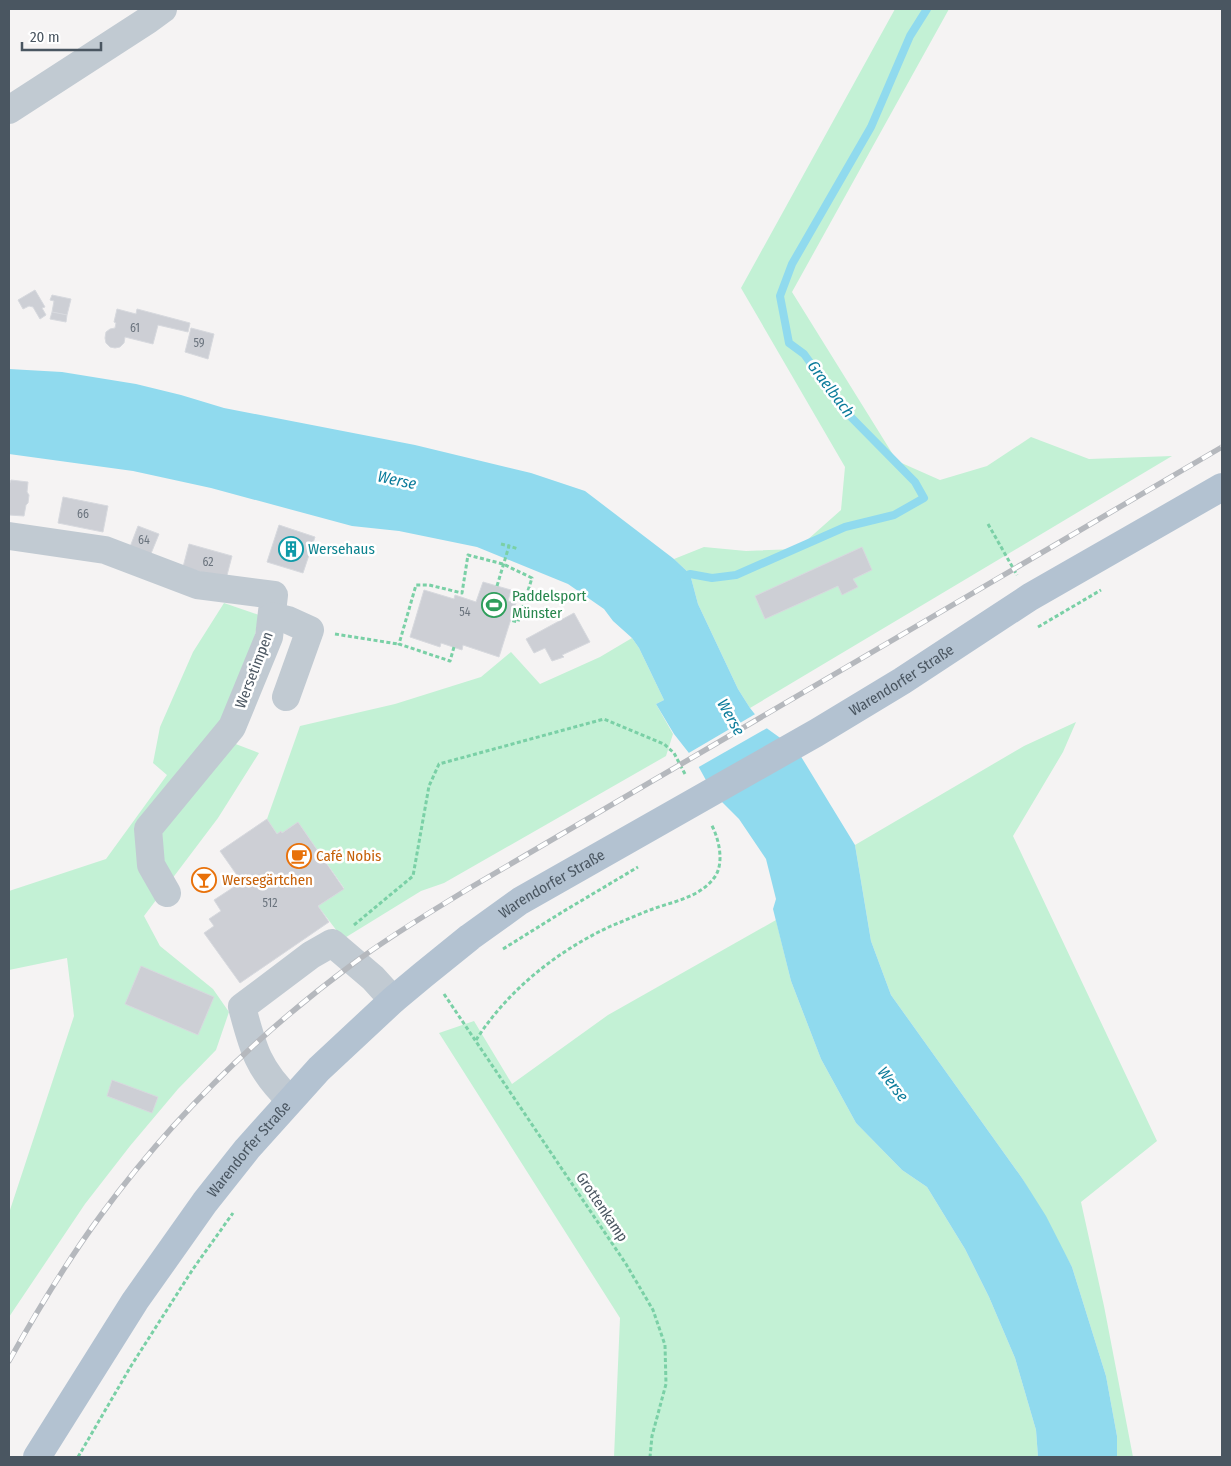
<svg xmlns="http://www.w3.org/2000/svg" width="1231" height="1466" viewBox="0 0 1231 1466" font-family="'Fira Sans Condensed',sans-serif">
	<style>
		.green { fill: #c3f1d5 }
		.water { fill: #90daee }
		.pier { fill: #f5f3f3 }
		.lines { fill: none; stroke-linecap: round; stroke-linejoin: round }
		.stream { stroke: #90daee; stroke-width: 8 }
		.building { fill: #cdcfd5; stroke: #d7d9de }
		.path { stroke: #7ad0a6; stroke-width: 3; stroke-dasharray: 4 2.5; stroke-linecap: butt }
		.minor { stroke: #c1cad2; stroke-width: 28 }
		.major { stroke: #b3c2d1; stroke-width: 28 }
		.rail-casing { stroke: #b5b8bd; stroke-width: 5.5 }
		.rail { stroke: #fff; stroke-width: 4; stroke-dasharray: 11; stroke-linecap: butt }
		.labels { text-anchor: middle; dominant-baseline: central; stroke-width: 5; stroke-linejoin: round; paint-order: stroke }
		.number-label { font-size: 12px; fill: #6b747e }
		.culture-label { font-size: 15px; fill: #0d838f; stroke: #fff; text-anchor: start }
		.leisure-label { font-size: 15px; fill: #27864d; stroke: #fff; text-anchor: start }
		.street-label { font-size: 15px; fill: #4a5661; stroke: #fff }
		.food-label { font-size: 15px; fill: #c56008; stroke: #fff; text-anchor: start }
		.water-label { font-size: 16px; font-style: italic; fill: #0c7c9b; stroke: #fff }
	</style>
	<rect width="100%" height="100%" fill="#f5f3f3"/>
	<g class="green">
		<polygon points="895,9 949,9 792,292 897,461 940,480 987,466 1031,437 1089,459 1172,456 750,708 738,689 698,604 690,574 674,559 704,547 746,551 797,549 841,510 845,467 741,288"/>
		<polygon points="224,603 259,615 233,743 259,753 218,818 144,916 160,946 213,989 229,1012 216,1050 178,1089 130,1146 85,1204 9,1317 9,1213 74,1016 67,958 9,970 9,891 106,859 167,775 153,763 160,727 193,652"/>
		<polygon points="632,638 639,648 664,700 656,704 673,734 666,756 444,883 421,891 343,939 318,906 344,888 298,822 282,833 281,831 277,834 267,819 300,726 395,704 481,677 511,652 540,684 600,657"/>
		<polygon points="1076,722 1063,752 1013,836 1157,1141 1081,1202 1104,1306 1133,1457 1117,1457 1117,1436 1106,1376 1072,1267 1022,1178 891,995 871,941 855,845 1024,746"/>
		<polygon points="776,920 791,981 821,1059 856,1123 902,1170 927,1187 965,1249 989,1297 1015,1358 1036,1430 1038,1457 614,1457 620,1318 439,1033 474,1021 512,1084 608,1015"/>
	</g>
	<polygon class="water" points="9,369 62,372 136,384 181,395 224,408 415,445 531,473 585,491 674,559 690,574 698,604 738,689 750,708 765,727 797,750 855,845 871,941 891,995 1022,1178 1046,1216 1072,1267 1106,1376 1117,1436 1117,1457 1038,1457 1036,1430 1015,1358 989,1297 965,1249 927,1187 902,1170 856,1123 821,1059 791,981 773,909 776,899 766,859 739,819 713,793 696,762 674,734 656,704 664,700 639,648 632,638 613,621 604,609 568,584 477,547 399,531 352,526 211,488 133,471 9,454"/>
	<polygon class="pier" points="757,713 769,727 697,768 687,754"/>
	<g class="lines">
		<polyline class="stream" points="682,577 690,574 712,578 736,575 845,527 894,515 924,498 915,482 845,411 804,354 789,343 780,296 792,264 871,127 910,36 927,9"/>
	</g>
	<g class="building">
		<polygon points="35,290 45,307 42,308 46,315 40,319 33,307 29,306 23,309 18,300"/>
		<polygon points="52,295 71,299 67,315 52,312 54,301 50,300"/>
		<polygon points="117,309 136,314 137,309 190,323 188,332 158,325 153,344 125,337 124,343 120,347 115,348 110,347 106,343 105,338 106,332 110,329 115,328 116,323 114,322"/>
		<polygon points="52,312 67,315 66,322 50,319"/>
		<polygon points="191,328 214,334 208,359 185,352"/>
		<polygon points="11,480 28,482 27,492 29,495 28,503 26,505 24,516 9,515 9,485"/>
		<polygon points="63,497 108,506 103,532 58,523"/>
		<polygon points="279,525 315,537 303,573 267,562"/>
		<polygon points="138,526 159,534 150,556 130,547"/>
		<polygon points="189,544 232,556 226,579 183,567"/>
		<polygon points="862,547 872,570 853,579 858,587 842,595 838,586 765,619 755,596"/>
		<polygon points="483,582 511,590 508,601 516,603 499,657 463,645 462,650 441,643 440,647 410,637 424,590 454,599 455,595 476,602"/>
		<polygon points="574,613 590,642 562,655 564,657 552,661 545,648 534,653 526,639"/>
		<polygon points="267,819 277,834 281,831 282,833 298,822 344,889 318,906 329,922 240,983 204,933 214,926 209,919 221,911 214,900 237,885 239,878 220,851"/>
		<polygon points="141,966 214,997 198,1035 125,1004"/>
		<polygon points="112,1080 158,1097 152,1113 107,1096"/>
	</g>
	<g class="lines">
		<g class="path">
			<polyline points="988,524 1017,575"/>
			<polyline points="501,544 509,546"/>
			<polyline points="497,586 509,546 518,549"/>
			<polyline points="1038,627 1101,590"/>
			<polyline points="335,634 398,644"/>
			<polyline points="454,647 450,661 399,644 416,585 429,585 462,593 468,555 503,564 532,578 518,622 510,620"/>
			<polyline points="354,925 413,876 429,786 439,764 604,719 664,744 674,753 686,776"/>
			<polyline points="503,949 564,911 638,867"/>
			<polyline points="444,994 626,1264 653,1310 665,1345 666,1384 652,1436 650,1457"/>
			<path d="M 476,1040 C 508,990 557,951 611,926 C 624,921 637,915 650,910 C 671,902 699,898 714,878 C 725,864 719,838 711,824"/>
			<polyline points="78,1457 131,1366 193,1269 233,1213"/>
		</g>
		<g class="minor">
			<polyline points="9,110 148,20 163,9"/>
			<polyline points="9,536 105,550 197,585 274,595 269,637 232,727 148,829 151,865 167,893"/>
			<polyline points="272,616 288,620 310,630 286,697"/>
			<path d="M 290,1100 C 258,1069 253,1049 242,1007 L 311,955 L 332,943 L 373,978 L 393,1000"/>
		</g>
		<path class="major" id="s1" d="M 37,1457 L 135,1301 L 205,1202 L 247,1149 L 319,1069 L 393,1000 L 423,975 L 470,937 L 520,901 L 816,733 L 902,681 L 1030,597 L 1222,487"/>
		<defs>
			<path id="rail" d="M 9,1361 C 37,1311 67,1261 101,1215 C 172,1118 258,1034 354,963 C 390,936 429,913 468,889 L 1222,447"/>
		</defs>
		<use href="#rail" class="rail-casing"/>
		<use href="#rail" class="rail"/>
	</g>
	<defs>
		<symbol id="building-ring" viewBox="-11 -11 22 22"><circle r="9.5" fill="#fff" stroke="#0f9aa8" stroke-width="1.5"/><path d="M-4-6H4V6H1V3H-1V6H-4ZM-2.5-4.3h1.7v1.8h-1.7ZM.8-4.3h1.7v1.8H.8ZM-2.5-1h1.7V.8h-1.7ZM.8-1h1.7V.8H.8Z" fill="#0f9aa8"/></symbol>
		<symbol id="stadium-ring" viewBox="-11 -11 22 22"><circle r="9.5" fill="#fff" stroke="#2e9e5b" stroke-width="1.5"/><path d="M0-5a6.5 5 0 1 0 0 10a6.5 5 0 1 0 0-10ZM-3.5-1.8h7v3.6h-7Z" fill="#2e9e5b"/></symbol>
		<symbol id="cafe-ring" viewBox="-11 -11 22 22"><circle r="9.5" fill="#fff" stroke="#e8710a" stroke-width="1.5"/><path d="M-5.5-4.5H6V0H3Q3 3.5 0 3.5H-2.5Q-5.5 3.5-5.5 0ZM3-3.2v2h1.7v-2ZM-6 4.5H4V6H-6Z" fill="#e8710a"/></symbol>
		<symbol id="bar-ring" viewBox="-11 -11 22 22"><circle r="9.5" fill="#fff" stroke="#e8710a" stroke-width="1.5"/><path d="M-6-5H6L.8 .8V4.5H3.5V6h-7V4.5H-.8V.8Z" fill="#e8710a"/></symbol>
	</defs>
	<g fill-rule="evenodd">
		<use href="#building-ring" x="277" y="535" width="28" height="28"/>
		<use href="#stadium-ring" x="480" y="591" width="28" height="28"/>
		<use href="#cafe-ring" x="285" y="842" width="28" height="28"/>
		<use href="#bar-ring" x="190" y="866" width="28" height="28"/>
	</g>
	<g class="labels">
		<g class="number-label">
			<text x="135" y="328">61</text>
			<text x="199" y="343">59</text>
			<text x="83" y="514">66</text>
			<text x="144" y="540">64</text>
			<text x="208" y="562">62</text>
			<text x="465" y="612">54</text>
			<text x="270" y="903">512</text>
		</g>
		<g class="culture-label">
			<text x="308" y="549">Wersehaus</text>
		</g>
		<g class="leisure-label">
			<text x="512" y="596">Paddelsport<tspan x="512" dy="17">Münster</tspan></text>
		</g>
		<g class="street-label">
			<text transform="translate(254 670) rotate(-69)">Wersetimpen</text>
			<text stroke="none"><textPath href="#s1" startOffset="1184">Warendorfer Straße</textPath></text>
			<text stroke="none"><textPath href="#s1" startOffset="779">Warendorfer Straße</textPath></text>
			<text stroke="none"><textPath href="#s1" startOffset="374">Warendorfer Straße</textPath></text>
			<text transform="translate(602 1207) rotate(56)">Grottenkamp</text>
		</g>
		<g class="food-label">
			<text x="316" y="856">Café Nobis</text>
			<text x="222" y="880">Wersegärtchen</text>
		</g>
		<g class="water-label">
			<text transform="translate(831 389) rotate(53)">Graelbach</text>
			<text transform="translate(397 480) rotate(12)">Werse</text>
			<text transform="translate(731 717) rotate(61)">Werse</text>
			<text transform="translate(893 1084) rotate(52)">Werse</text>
		</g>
	</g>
	<rect width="1231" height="1466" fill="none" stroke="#4a5661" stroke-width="20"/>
	<path d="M22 42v8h79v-8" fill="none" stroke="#4a5661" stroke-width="2.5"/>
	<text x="30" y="42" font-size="15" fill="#4a5661" stroke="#ffffff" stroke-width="4" paint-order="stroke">20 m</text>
</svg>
